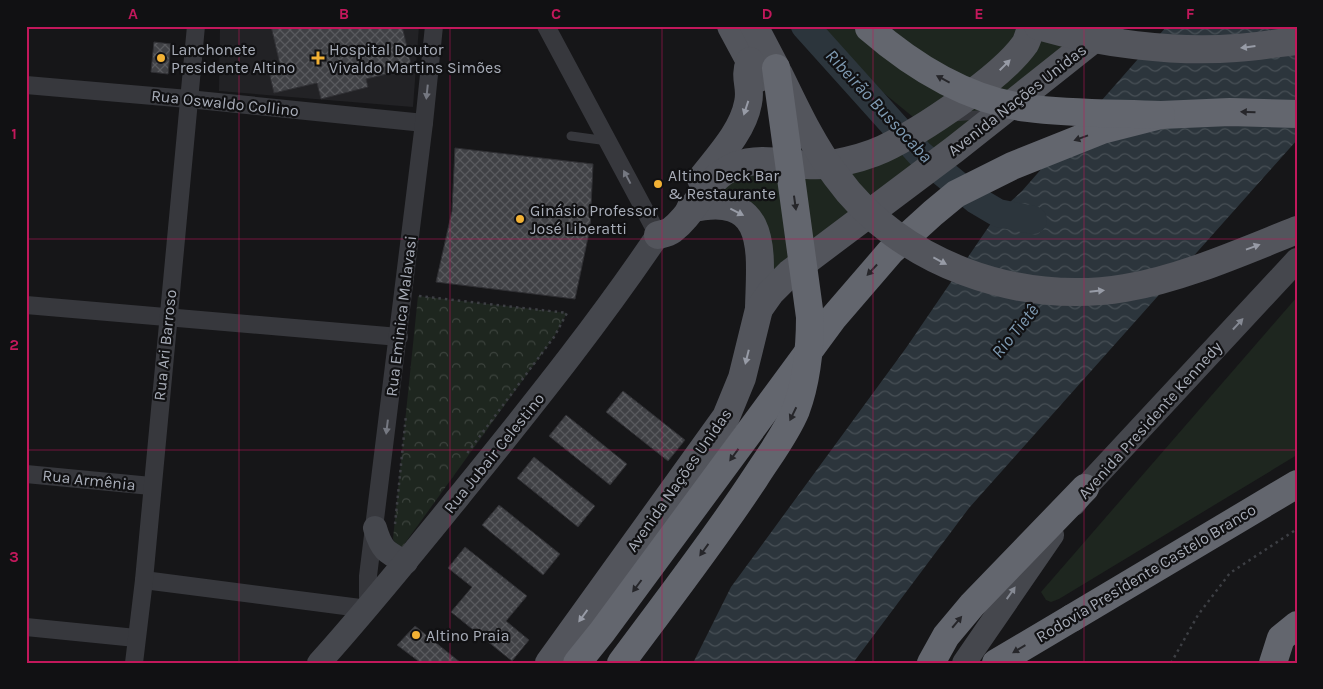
<svg xmlns="http://www.w3.org/2000/svg" width="1323" height="689" viewBox="0 0 1323 689" font-family="Karla,sans-serif">
	<style>
		.built { fill: #222225 }
		.green { fill: #1e261f }
		.park { fill: url(#park-crowns) }
		.water { fill: url(#water-waves) }
		.lines { fill: none; stroke-linecap: round; stroke-linejoin: round }
		.river { stroke: #2c353c; stroke-width: 28 }
		.building { fill: url(#building-cross-hatch); stroke: #303034 }
		.path { stroke: #3d3f44; stroke-width: 2.5; stroke-dasharray: 2.5 4; stroke-linecap: butt }
		.lane { stroke: #37383d; stroke-width: 9 }
		.street { stroke: #37383d; stroke-width: 18 }
		.secondary { stroke: #45474d; stroke-width: 24 }
		.primary { stroke: #53555c; stroke-width: 28 }
		.highway { stroke: #63666e; stroke-width: 28 }
		.primary-bridge { stroke: #53555c; stroke-width: 28 }
		.highway-bridge { stroke: #63666e; stroke-width: 28 }
		.oneway { fill: #979ba6 }
		.oneway2 { fill: #26262a }
		.oneway3 { fill: #757881 }
		.oneway4 { fill: #858993 }
		.grid { fill: none; stroke: #c2185b; stroke-width: 1; stroke-opacity: 0.55 }
		.poi-dot { fill: #f2b134; stroke: #111113; stroke-width: 2 }
		.labels { text-anchor: middle; dominant-baseline: central; stroke-width: 4.5; stroke-linejoin: round; paint-order: stroke }
		.poi-label { font-size: 16px; fill: #a8adb8; stroke: #111113; text-anchor: start }
		.street-label { font-size: 16px; fill: #a8adb8; stroke: #111113 }
		.water-label { font-size: 18px; font-style: italic; fill: #7f9bb3; stroke: #111113 }
		.neatline { fill: none; stroke: #c2185b; stroke-width: 2 }
		.grid-label { font-size: 16px; text-anchor: middle; font-weight: bold; fill: #c2185b }
	</style>
	<defs>
		<pattern id="park-crowns" width="20" height="18" patternUnits="userSpaceOnUse" patternTransform="scale(1.25)"><rect width="20" height="18" fill="#1e261f"/><path d="M2 6a3 3 0 1 1 6 0M12 15a3 3 0 1 1 6 0" fill="none" stroke="#3c433d"/></pattern>
		<pattern id="water-waves" width="16" height="10" patternUnits="userSpaceOnUse" patternTransform="scale(1.25)"><rect width="16" height="10" fill="#2c353c"/><path d="M0 5q4-4 8 0t8 0" fill="none" stroke="#485056"/></pattern>
		<pattern id="building-cross-hatch" width="8" height="8" patternUnits="userSpaceOnUse" patternTransform="scale(1.25)"><rect width="8" height="8" fill="#404145"/><path d="M0 0l8 8M0 8l8-8" fill="none" stroke="#595a5e"/></pattern>
	</defs>
	<rect width="100%" height="100%" fill="#161618"/>
	<polygon class="built" points="220,26 419,26 413,107 219,91"/>
	<g class="green">
		<polygon points="817,26 1110,26 771,292 758,233 709,204 732,167 808,166 924,126 841,58"/>
		<polygon points="1297,297 1297,455 1059,599 1051,602 1046,600 1041,592"/>
	</g>
	<polygon class="park" points="418,296 567,313 554,337 400,550 393,539"/>
	<polygon class="water" points="1167,26 1297,26 1297,140 969,508 853,663 693,663 731,587 906,348 998,213 1022,191"/>
	<g class="lines">
		<polyline class="river" points="805,26 920,154 976,200 998,213 1033,220"/>
	</g>
	<g class="building">
		<polygon points="271,26 402,26 412,68 366,79 368,87 321,99 317,83 274,93 269,72 281,69"/>
		<polygon points="154,42 171,44 168,74 151,72"/>
		<polygon points="455,148 593,164 590,228 575,299 436,282 452,211"/>
		<polygon points="623,391 685,440 668,461 606,412"/>
		<polygon points="566,415 627,464 610,485 549,436"/>
		<polygon points="534,457 595,506 578,527 517,478"/>
		<polygon points="499,505 560,554 543,575 482,525"/>
		<polygon points="465,547 527,596 506,621 529,640 512,661 451,612 472,587 448,568"/>
		<polygon points="415,626 461,663 421,663 397,645"/>
	</g>
	<g class="lines">
		<g class="path">
			<polyline points="419,296 567,313 554,337 465,456"/>
			<polyline points="395,524 406,415"/>
			<polyline points="1171,663 1198,615 1230,573 1297,529"/>
		</g>
		<g class="lane">
			<polyline points="953,117 988,114"/>
			<polyline points="571,136 608,141"/>
		</g>
		<g class="street">
			<polyline points="546,26 658,235"/>
			<polyline points="26,85 188,99 424,123"/>
			<polyline points="26,305 399,337"/>
			<polyline points="26,474 151,486"/>
			<polyline points="144,580 368,609"/>
			<polyline points="372,604 368,597 368,576 424,123 434,26"/>
			<polyline points="26,627 136,638"/>
			<polyline points="134,663 144,580 196,26"/>
		</g>
		<g class="secondary">
			<polyline points="1074,504 1085,488 1297,260"/>
			<path d="M 375,528 C 381,549 386,553 406,562"/>
			<path d="M 319,663 C 374,602 425,538 477,474 C 540,396 602,318 658,235"/>
			<polyline points="964,663 1052,535"/>
		</g>
		<g class="primary">
			<polyline points="731,26 759,78"/>
			<polyline points="754,26 776,68"/>
			<path d="M 701,179 C 718,157 743,131 748,103 C 752,86 743,79 750,61"/>
			<path d="M 690,209 C 771,190 760,255 759,309"/>
			<path d="M 658,235 C 662,234 668,233 672,230 C 696,212 705,178 735,166 C 767,153 799,170 832,164 C 848,161 868,156 883,149 C 921,131 1001,78 1025,44 C 1028,39 1029,32 1032,26"/>
			<polyline points="549,663 726,417 742,378 759,309 771,292 790,273 955,149 1110,26"/>
		</g>
		<g class="highway">
			<polyline points="1072,618 1297,484"/>
			<polyline points="577,663 602,632 834,317 890,252 933,213 956,194 1012,166 1102,130 1161,115 1230,112 1297,114"/>
			<polyline points="931,663 946,636 972,605 1085,488"/>
			<polyline points="1273,663 1281,638 1297,625"/>
		</g>
		<g class="primary-bridge">
			<path d="M 1038,26 C 1097,43 1175,53 1236,48 C 1256,47 1276,43 1297,41"/>
			<path d="M 779,74 C 796,109 812,144 836,176 C 899,264 1020,306 1125,288 C 1181,279 1244,251 1297,230"/>
		</g>
		<g class="highway-bridge">
			<path d="M 869,28 C 914,67 968,100 1027,108 C 1071,114 1117,113 1161,115"/>
			<path d="M 621,663 C 666,602 713,542 755,478 C 769,456 786,434 796,410 C 807,380 810,348 810,317 L 776,68"/>
			<polyline points="996,663 1072,618"/>
		</g>
	</g>
	<defs><path id="oneway-solid" d="M-6-.8H1V-3.2L6.5 0L1 3.2V.8H-6Z" transform="scale(1.25)"/></defs>
	<g class="oneway">
		<use href="#oneway-solid" transform="translate(1248 47) rotate(173)"/>
		<use href="#oneway-solid" transform="translate(1005 65) rotate(-45)"/>
		<use href="#oneway-solid" transform="translate(746 108) rotate(108)"/>
		<use href="#oneway-solid" transform="translate(737 212) rotate(27)"/>
		<use href="#oneway-solid" transform="translate(1253 247) rotate(-20)"/>
		<use href="#oneway-solid" transform="translate(940 261) rotate(28)"/>
		<use href="#oneway-solid" transform="translate(1097 291) rotate(-6)"/>
		<use href="#oneway-solid" transform="translate(747 357) rotate(104)"/>
		<use href="#oneway-solid" transform="translate(583 616) rotate(126)"/>
	</g>
	<g class="oneway2">
		<use href="#oneway-solid" transform="translate(943 79) rotate(-152)"/>
		<use href="#oneway-solid" transform="translate(1248 112) rotate(-178)"/>
		<use href="#oneway-solid" transform="translate(1081 138) rotate(160)"/>
		<use href="#oneway-solid" transform="translate(795 203) rotate(82)"/>
		<use href="#oneway-solid" transform="translate(872 270) rotate(133)"/>
		<use href="#oneway-solid" transform="translate(793 414) rotate(116)"/>
		<use href="#oneway-solid" transform="translate(734 455) rotate(126)"/>
		<use href="#oneway-solid" transform="translate(704 550) rotate(126)"/>
		<use href="#oneway-solid" transform="translate(637 586) rotate(127)"/>
		<use href="#oneway-solid" transform="translate(957 622) rotate(-50)"/>
		<use href="#oneway-solid" transform="translate(1019 649) rotate(149)"/>
	</g>
	<g class="oneway3">
		<use href="#oneway-solid" transform="translate(427 92) rotate(96)"/>
		<use href="#oneway-solid" transform="translate(627 177) rotate(-118)"/>
		<use href="#oneway-solid" transform="translate(387 427) rotate(97)"/>
	</g>
	<g class="oneway4">
		<use href="#oneway-solid" transform="translate(1238 324) rotate(-47)"/>
		<use href="#oneway-solid" transform="translate(1011 593) rotate(-55)"/>
	</g>
	<path class="grid" d="M 239,26 L 239,663M 450,26 L 450,663M 662,26 L 662,663M 873,26 L 873,663M 1084,26 L 1084,663M 26,239 L 1297,239M 26,450 L 1297,450"/>
	<g class="poi-dot">
		<circle cx="161" cy="58" r="5"/>
		<path d="M315.5 50.5h5v5h5v5h-5v5h-5v-5h-5v-5h5z"/>
		<circle cx="658" cy="184" r="5"/>
		<circle cx="520" cy="219" r="5"/>
		<circle cx="416" cy="635" r="5"/>
	</g>
	<g class="labels">
		<g class="poi-label">
			<text x="171" y="49">Lanchonete<tspan x="171" dy="18">Presidente Altino</tspan></text>
			<text x="329" y="49">Hospital Doutor<tspan x="329" dy="18">Vivaldo Martins Simões</tspan></text>
			<text x="668" y="175">Altino Deck Bar<tspan x="668" dy="18">&amp; Restaurante</tspan></text>
			<text x="530" y="210">Ginásio Professor<tspan x="530" dy="18">José Liberatti</tspan></text>
			<text x="426" y="635">Altino Praia</text>
		</g>
		<g class="street-label">
			<text transform="translate(1017 100) rotate(-38)">Avenida Nações Unidas</text>
			<text transform="translate(225 103) rotate(6)">Rua Oswaldo Collino</text>
			<text transform="translate(401 316) rotate(-83)">Rua Eminica Malavasi</text>
			<text transform="translate(165 345) rotate(-84)">Rua Ari Barroso</text>
			<text transform="translate(1150 420) rotate(-48)">Avenida Presidente Kennedy</text>
			<text transform="translate(494 453) rotate(-51)">Rua Jubair Celestino</text>
			<text transform="translate(89 480) rotate(6)">Rua Armênia</text>
			<text transform="translate(679 480) rotate(-55)">Avenida Nações Unidas</text>
			<text transform="translate(1146 573) rotate(-31)">Rodovia Presidente Castelo Branco</text>
		</g>
		<g class="water-label">
			<text transform="translate(879 106) rotate(47)">Ribeirão Bussocaba</text>
			<text transform="translate(1015 331) rotate(-51)">Rio Tietê</text>
		</g>
	</g>
	<rect width="1323" height="689" fill="none" stroke="#111113" stroke-width="55"/>
	<rect x="28" y="28" width="1268" height="634" class="neatline"/>
	<g class="grid-label">
		<text x="133" y="19">A</text>
		<text x="344" y="19">B</text>
		<text x="556" y="19">C</text>
		<text x="767" y="19">D</text>
		<text x="979" y="19">E</text>
		<text x="1190" y="19">F</text>
		<text x="14" y="139">1</text>
		<text x="14" y="350">2</text>
		<text x="14" y="562">3</text>
	</g>
</svg>
